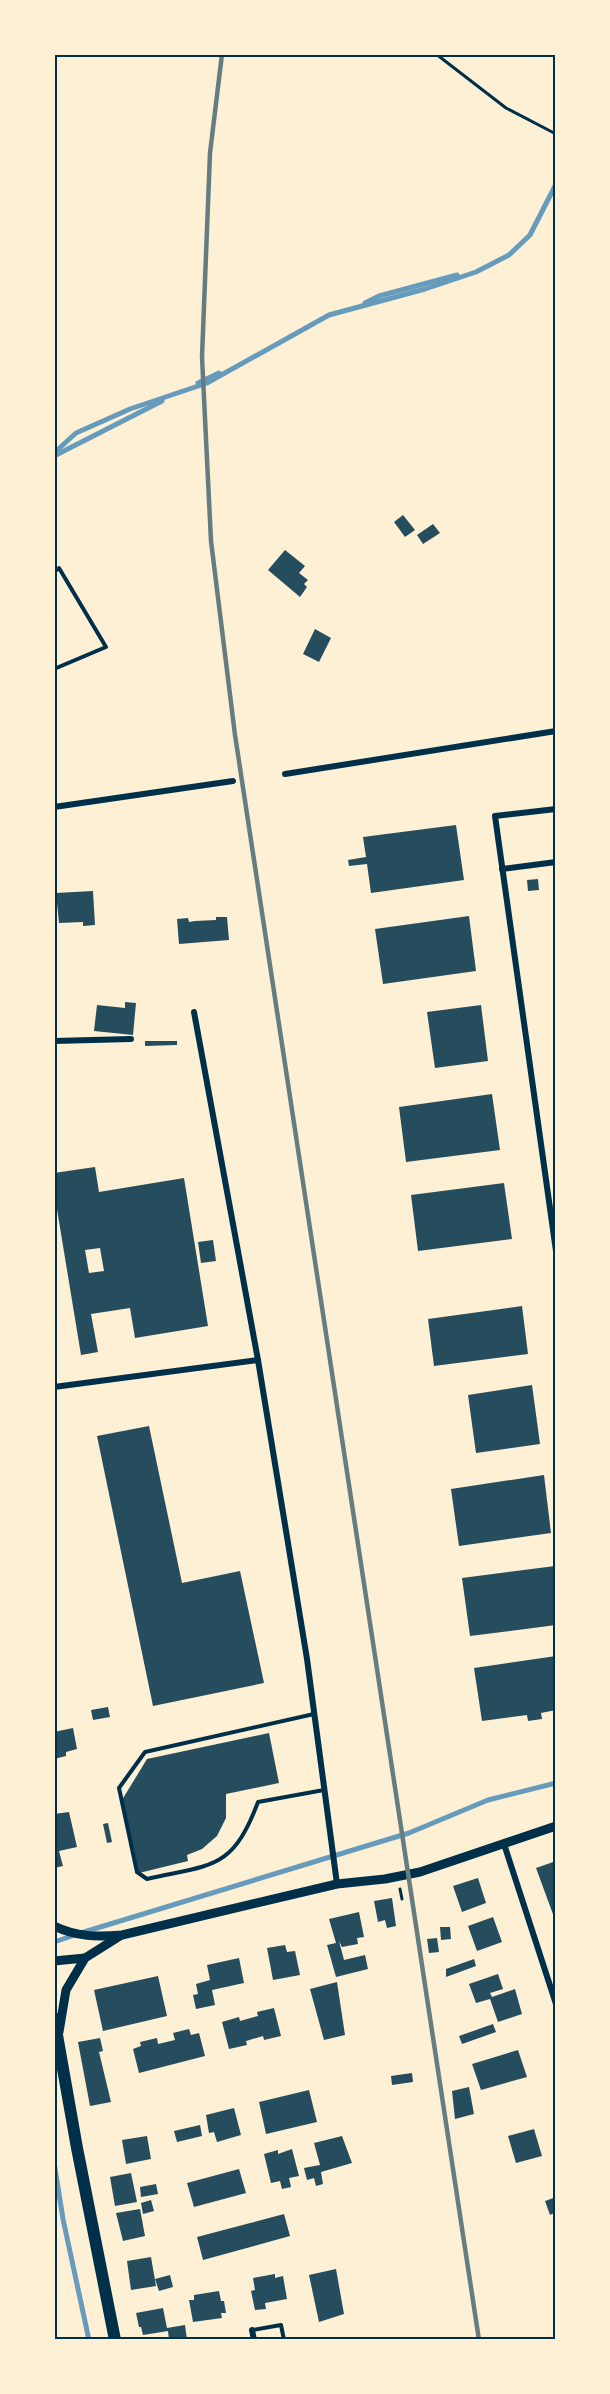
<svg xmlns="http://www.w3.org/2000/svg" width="610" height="2394" viewBox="0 0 610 2394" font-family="'DejaVu Sans',sans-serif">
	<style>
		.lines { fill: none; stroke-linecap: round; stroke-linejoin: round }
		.stream { stroke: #669bbc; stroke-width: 5 }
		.building { fill: #264d5e; fill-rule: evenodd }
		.path { stroke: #003049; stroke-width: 3 }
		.service { stroke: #003049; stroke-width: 4 }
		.minor { stroke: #003049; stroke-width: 6 }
		.tertiary { stroke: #003049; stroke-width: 9 }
		.primary { stroke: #003049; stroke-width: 12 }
		.rail { stroke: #657d81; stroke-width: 4.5 }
		.neatline { fill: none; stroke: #003049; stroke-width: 2 }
	</style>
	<rect width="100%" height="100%" fill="#fdf0d5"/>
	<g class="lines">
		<g class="stream">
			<polyline points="365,303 379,296 457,275"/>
			<polyline points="198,383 219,373"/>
			<polyline points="54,453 76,433 130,409 207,383 329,315 425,289 476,272 509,255 530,235 556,184"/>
			<polyline points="54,456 162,401"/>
			<polyline points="84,1932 409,1833 488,1800 556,1783"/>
			<polyline points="54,1942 75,1935"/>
			<polyline points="54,2162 63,2219 89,2340"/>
		</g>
	</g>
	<g class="building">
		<polygon points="403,515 415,530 405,537 394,522"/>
		<polygon points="433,524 440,533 423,544 417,535"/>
		<polygon points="285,550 305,566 299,573 308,580 304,584 307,587 300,597 268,570"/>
		<polygon points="315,629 331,638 319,662 303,654"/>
		<polygon points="456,825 464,880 371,893 367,864 349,866 348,860 366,857 363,837"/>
		<polygon points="538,879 539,890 528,891 527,880"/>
		<polygon points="93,891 95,925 83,926 83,922 59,923 56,893"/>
		<polygon points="469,916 476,971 383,984 375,929"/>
		<polygon points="216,917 227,917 229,940 179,944 177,919 188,918 189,922 195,921 216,920"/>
		<polygon points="125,1002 136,1003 133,1035 94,1031 97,1005 125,1008"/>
		<polygon points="481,1005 488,1061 435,1068 427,1012"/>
		<polygon points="145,1041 177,1041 177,1045 145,1046"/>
		<polygon points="492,1094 500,1150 406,1162 399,1107"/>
		<path d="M 95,1167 L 99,1192 L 184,1178 L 208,1326 L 135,1338 L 130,1308 L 91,1314 L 98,1352 L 81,1355 L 54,1191 L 54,1173 ZM 100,1248 L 104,1271 L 89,1273 L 85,1250 Z"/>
		<polygon points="504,1183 512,1239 418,1251 411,1195"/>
		<polygon points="213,1240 216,1261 201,1263 198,1242"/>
		<polygon points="522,1306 528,1354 434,1366 428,1319"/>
		<polygon points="532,1385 540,1444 476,1453 468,1395"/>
		<polygon points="149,1426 182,1583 240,1571 264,1683 153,1706 97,1436"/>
		<polygon points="544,1475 551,1533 459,1546 451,1489"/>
		<polygon points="555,1566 556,1625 470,1636 462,1578"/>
		<polygon points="556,1656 556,1710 541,1713 542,1719 528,1721 527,1715 482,1721 474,1668"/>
		<polygon points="108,1707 110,1717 93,1720 91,1710"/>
		<polygon points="73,1728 77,1749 66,1752 66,1756 54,1759 54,1732"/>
		<polygon points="269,1733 279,1783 226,1794 226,1818 217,1836 202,1849 187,1855 188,1861 139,1873 122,1800 147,1759"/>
		<polygon points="69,1812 77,1847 59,1851 63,1866 54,1868 54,1814"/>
		<polygon points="108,1823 112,1842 107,1843 103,1824"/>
		<polygon points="556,1861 556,1917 554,1917 536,1868"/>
		<polygon points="478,1878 486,1903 462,1912 453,1886"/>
		<polygon points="392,1898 396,1926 387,1928 385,1920 378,1922 374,1901"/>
		<polygon points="359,1912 364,1937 357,1938 358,1944 342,1947 339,1941 344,1960 365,1955 368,1969 336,1977 327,1945 336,1943 329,1919"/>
		<polygon points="493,1917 502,1942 477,1951 468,1926"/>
		<polygon points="440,1927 450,1927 451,1939 441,1940"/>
		<polygon points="437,1938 439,1952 429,1953 427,1939"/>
		<polygon points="285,1945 287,1952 295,1951 300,1975 273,1980 267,1948"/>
		<polygon points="239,1958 244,1983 212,1990 215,2005 196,2009 193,1995 198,1994 196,1984 210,1980 207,1965"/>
		<polygon points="474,1959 476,1966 446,1977 446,1969"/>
		<polygon points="498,1974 503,1989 490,1993 492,1997 515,1989 522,2014 498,2022 490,1999 476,2003 469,1984"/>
		<polygon points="158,1976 167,2016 103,2031 94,1990"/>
		<polygon points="337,1982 345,2035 324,2040 310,1989"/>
		<polygon points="274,2008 281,2036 264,2040 263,2036 246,2041 247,2045 229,2049 222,2022 239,2017 240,2021 258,2016 257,2012"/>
		<polygon points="493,2024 496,2032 462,2044 459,2036"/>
		<polygon points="189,2029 191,2035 199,2033 205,2056 139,2073 133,2049 141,2046 140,2042 157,2038 158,2044 175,2040 173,2033"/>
		<polygon points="100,2038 103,2051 99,2052 111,2102 90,2106 78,2042"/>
		<polygon points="518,2050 527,2077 481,2090 472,2064"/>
		<polygon points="412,2073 413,2082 392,2085 391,2076"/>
		<polygon points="469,2087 474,2114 455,2119 452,2091"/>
		<polygon points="309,2090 317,2122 266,2134 259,2102"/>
		<polygon points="234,2108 241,2135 217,2142 214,2132 209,2133 206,2115"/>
		<polygon points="200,2125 202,2136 177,2142 174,2131"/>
		<polygon points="534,2129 542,2156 516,2163 508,2136"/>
		<polygon points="147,2136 151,2159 126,2164 122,2140"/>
		<polygon points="342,2136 352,2163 321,2172 323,2184 316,2186 314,2178 307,2180 304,2168 320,2165 314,2143"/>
		<polygon points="292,2149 299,2176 289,2178 291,2187 282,2189 280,2181 271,2183 264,2154 278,2150 278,2154"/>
		<polygon points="239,2169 246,2193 194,2207 187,2183"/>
		<polygon points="131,2173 137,2202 115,2206 110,2177"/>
		<polygon points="156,2184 158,2194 141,2197 140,2187"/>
		<polygon points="556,2197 556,2212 550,2215 545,2201"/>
		<polygon points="151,2200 154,2211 143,2214 141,2203"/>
		<polygon points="140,2209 145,2236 123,2241 116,2213"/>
		<polygon points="284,2214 290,2236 203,2260 197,2237"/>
		<polygon points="151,2257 156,2286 131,2290 127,2261"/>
		<polygon points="336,2269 344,2314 319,2322 309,2275"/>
		<polygon points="275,2274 275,2278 283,2276 287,2299 265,2303 266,2309 255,2310 251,2291 255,2290 253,2278"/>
		<polygon points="170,2275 173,2287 159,2291 155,2279"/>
		<polygon points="219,2291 221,2301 224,2301 226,2313 221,2313 222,2318 193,2322 189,2300 194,2300 194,2295"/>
		<polygon points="163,2308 167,2328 185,2325 187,2340 169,2340 168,2331 143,2335 141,2327 139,2327 136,2313"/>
	</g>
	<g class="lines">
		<g class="path">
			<polyline points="436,54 506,108 556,134"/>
			<polyline points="400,1889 402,1899"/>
		</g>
		<g class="service">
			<polyline points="54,572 59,568 106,647 54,669"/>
			<path d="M 314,1714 L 145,1752 L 119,1788 L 137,1872 L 147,1879 C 212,1864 232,1871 258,1802 L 324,1790"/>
			<polyline points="253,2330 281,2325 284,2340"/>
		</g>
		<g class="minor">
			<polyline points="285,774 556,731"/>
			<polyline points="54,807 233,781"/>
			<polyline points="556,809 495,816 556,1251"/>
			<polyline points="502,869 556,862"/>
			<polyline points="194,1012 258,1360"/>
			<polyline points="54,1041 131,1039"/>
			<polyline points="54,1387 258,1360 307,1659 337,1884"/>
			<polyline points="504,1844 556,2004"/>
			<polyline points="252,2330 254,2340"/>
		</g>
		<g class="tertiary">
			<path d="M 54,1926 C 77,1937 97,1937 122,1935 L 337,1884 L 385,1879 L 420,1872 L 556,1826"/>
			<polyline points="54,1961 85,1958"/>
			<polyline points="59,2032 66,1990 85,1958 120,1936"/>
		</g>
		<polyline class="primary" points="54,2018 77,2148 115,2340"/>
		<polyline class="rail" points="222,54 210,153 202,357 211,541 235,735 479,2340"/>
	</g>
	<rect width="610" height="2394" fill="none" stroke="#fdf0d5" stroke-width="111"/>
	<rect x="56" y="56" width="498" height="2282" class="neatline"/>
</svg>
